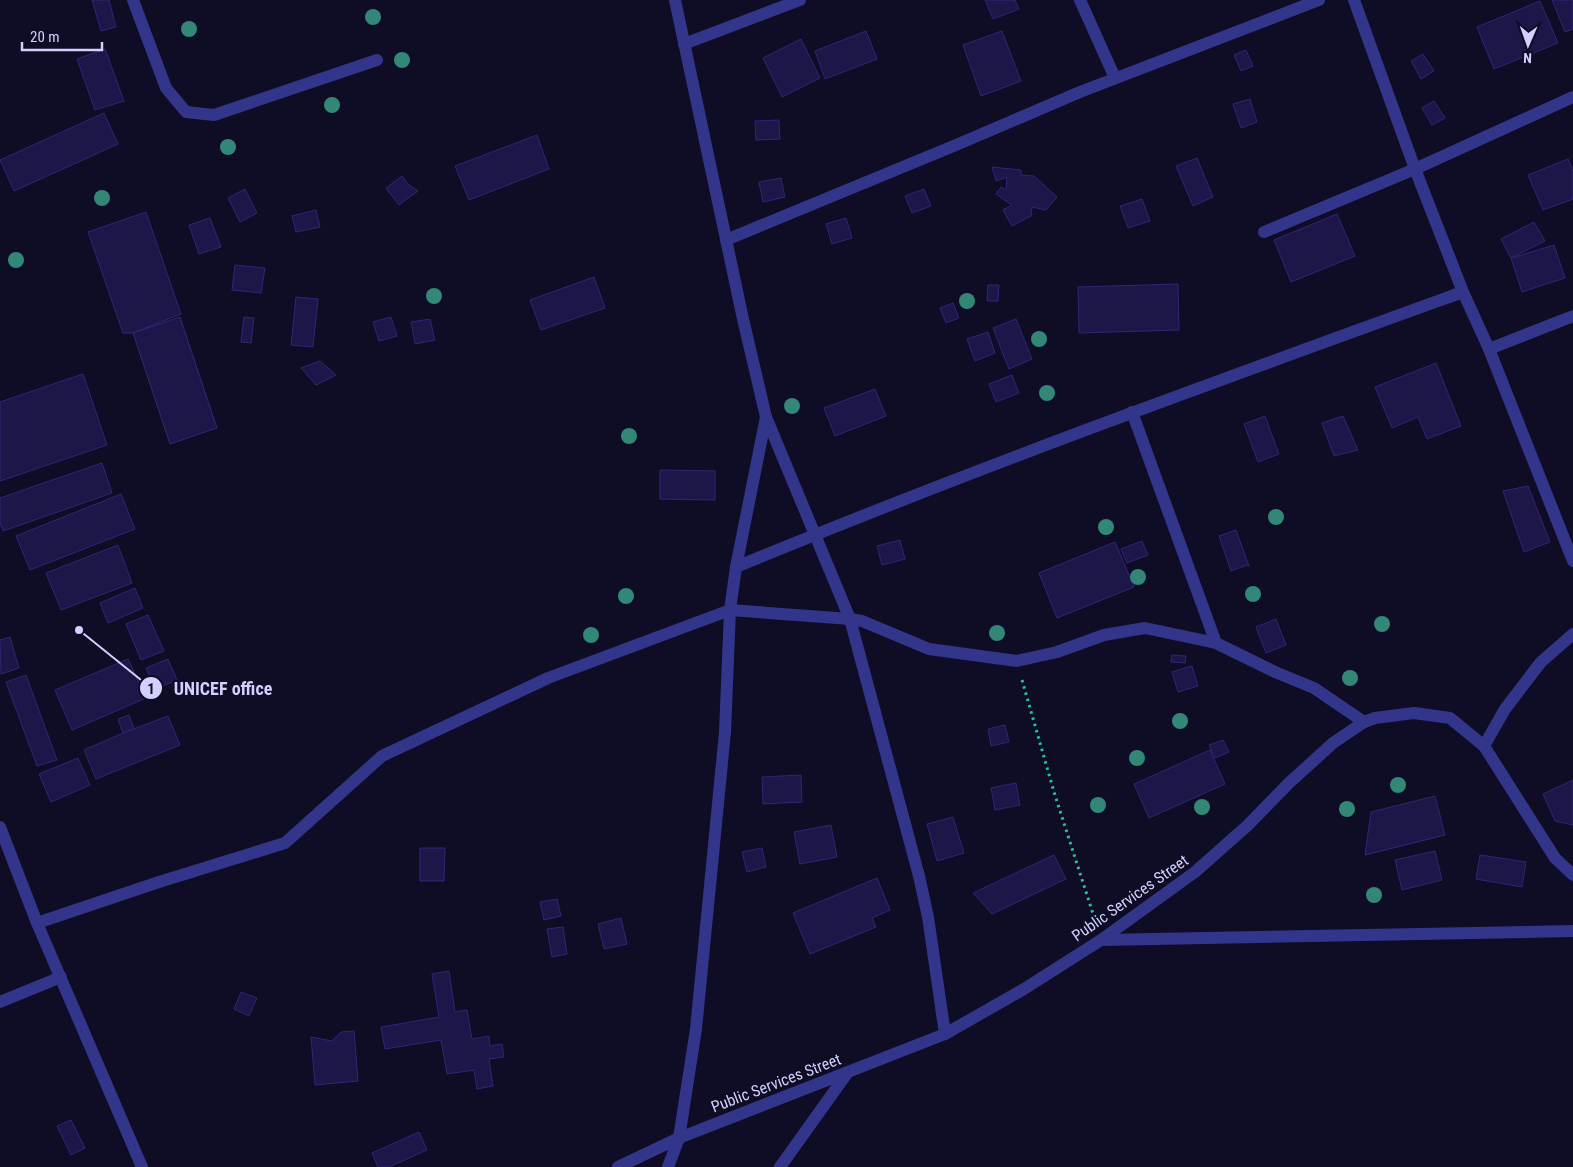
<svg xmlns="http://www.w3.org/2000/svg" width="1573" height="1167" viewBox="0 0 1573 1167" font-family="'Roboto Condensed',sans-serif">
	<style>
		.building { fill: #1d1648; stroke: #302676 }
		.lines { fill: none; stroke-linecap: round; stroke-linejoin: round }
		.path { stroke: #23c0ac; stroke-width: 3; stroke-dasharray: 2.5 4; stroke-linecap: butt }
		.minor { stroke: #323589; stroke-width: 12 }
		.tree { fill: #338777 }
		.labels { text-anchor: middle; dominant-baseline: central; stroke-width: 4.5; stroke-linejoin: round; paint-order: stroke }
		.street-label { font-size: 16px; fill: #d2d0ff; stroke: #0f0c25 }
		.leader { fill: none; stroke: #d2d0ff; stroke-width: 2 }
		.callout-dot { fill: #d2d0ff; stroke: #0f0c25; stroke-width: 2 }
		.mark-label { font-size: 15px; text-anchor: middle; font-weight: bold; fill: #111 }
		.callout-label { font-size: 18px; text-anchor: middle; font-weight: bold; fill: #d2d0ff; stroke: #0f0c25; stroke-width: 4.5; stroke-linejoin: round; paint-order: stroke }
	</style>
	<rect width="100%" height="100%" fill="#0f0c25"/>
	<g class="building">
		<polygon points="92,0 109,0 116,27 101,31"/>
		<polygon points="985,0 1015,0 1019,9 993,19"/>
		<polygon points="1552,0 1573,0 1573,29 1565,32"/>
		<polygon points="1540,1 1558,43 1494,69 1477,27"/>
		<polygon points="866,31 877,59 825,79 815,51"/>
		<polygon points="1002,31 1021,81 981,96 963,45"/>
		<polygon points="801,39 820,78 782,97 763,58"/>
		<polygon points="105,49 124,101 95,110 77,59"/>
		<polygon points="1246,50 1253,66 1241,71 1234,55"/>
		<polygon points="1423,54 1434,71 1421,79 1411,61"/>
		<polygon points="1250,99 1257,122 1241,128 1233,104"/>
		<polygon points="1434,101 1445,118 1432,125 1422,108"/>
		<polygon points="104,113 118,144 14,191 0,160"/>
		<polygon points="779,120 780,139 756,140 755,121"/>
		<polygon points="537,135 549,169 469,200 455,166"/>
		<polygon points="1197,158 1213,197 1193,206 1176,166"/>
		<polygon points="1568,159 1573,171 1573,199 1543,210 1528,175"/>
		<polygon points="992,167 1021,170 1021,175 1034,176 1057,197 1046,210 1032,207 1031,216 1012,226 1003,210 1012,205 996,194 1001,187 1006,190 1007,177 996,181"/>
		<polygon points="402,176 409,185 418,191 399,205 386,188"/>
		<polygon points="781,178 785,197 763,202 759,182"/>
		<polygon points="245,189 257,213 240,222 228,198"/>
		<polygon points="924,189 931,206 912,213 905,196"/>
		<polygon points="1142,199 1150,221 1128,228 1120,206"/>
		<polygon points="316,210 320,227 296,232 292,216"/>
		<polygon points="146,212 181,314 133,333 123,333 88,232"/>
		<polygon points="1337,214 1355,256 1291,282 1274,240"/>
		<polygon points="210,218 221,247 199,254 189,225"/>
		<polygon points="846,218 852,238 832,244 826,224"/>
		<polygon points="1534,222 1545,241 1511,258 1501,239"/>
		<polygon points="1554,245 1565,278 1522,292 1511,258"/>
		<polygon points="235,265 265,268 261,293 232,290"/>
		<polygon points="594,277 605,308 541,330 530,300"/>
		<polygon points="1178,284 1179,330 1079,333 1078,287"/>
		<polygon points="988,285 999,285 998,301 987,301"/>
		<polygon points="296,297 318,299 313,347 291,345"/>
		<polygon points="953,303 959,318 946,323 940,308"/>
		<polygon points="180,317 217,428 170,444 133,333"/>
		<polygon points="244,317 254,318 251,343 241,342"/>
		<polygon points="391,317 397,336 379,341 373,322"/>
		<polygon points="430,319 435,340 415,344 411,322"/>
		<polygon points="1016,319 1032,359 1009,369 993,328"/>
		<polygon points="988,332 995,353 975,361 967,339"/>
		<polygon points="320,361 336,375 316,385 301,368"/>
		<polygon points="1436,363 1461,426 1427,439 1418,417 1392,428 1375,387"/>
		<polygon points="83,374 107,445 0,481 0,402"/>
		<polygon points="1012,375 1019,393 996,402 989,384"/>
		<polygon points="875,389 886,416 835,436 824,408"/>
		<polygon points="1265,416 1279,454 1258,462 1244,424"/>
		<polygon points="1343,416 1358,450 1334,456 1322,423"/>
		<polygon points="102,463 112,493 3,531 0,523 0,498"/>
		<polygon points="660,470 715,471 715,500 660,499"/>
		<polygon points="1528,486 1550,542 1524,552 1503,491"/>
		<polygon points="121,494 135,529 30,570 16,536"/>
		<polygon points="1236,530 1249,566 1247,565 1231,571 1219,536"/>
		<polygon points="900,540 905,559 882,565 877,546"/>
		<polygon points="1142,541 1148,555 1127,563 1121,549"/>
		<polygon points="1115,542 1134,587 1057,618 1039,573"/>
		<polygon points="118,545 132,583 61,610 46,573"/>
		<polygon points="135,588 143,608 108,623 100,603"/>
		<polygon points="148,615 164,651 141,660 126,624"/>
		<polygon points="1276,619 1286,645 1266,653 1256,627"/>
		<polygon points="10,637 19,668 1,674 0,640"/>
		<polygon points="1172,655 1186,656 1185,663 1171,662"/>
		<polygon points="128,659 146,698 72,730 55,690"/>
		<polygon points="168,659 177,680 155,689 146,668"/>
		<polygon points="1192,666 1198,686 1178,692 1172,672"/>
		<polygon points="26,675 57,760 37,766 6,682"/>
		<polygon points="129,715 134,729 123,733 118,719"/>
		<polygon points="168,716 180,745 96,779 84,750 123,733"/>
		<polygon points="1005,725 1009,742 991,746 988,729"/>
		<polygon points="1223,740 1229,752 1215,758 1209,745"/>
		<polygon points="1210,750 1225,784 1149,818 1134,784"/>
		<polygon points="78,758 90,785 51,802 39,774"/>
		<polygon points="801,775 802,802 763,804 762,777"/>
		<polygon points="1573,780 1573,825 1555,821 1543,794"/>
		<polygon points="1016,783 1020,805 995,810 991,788"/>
		<polygon points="1435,796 1445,835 1365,855 1371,812"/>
		<polygon points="953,817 964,853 937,861 927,824"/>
		<polygon points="831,825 837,857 800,864 794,832"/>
		<polygon points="420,848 445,848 444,881 420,881"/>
		<polygon points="762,848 766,867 747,872 742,852"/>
		<polygon points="1435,851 1442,880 1402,890 1395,860"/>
		<polygon points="1054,855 1066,879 992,914 973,893"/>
		<polygon points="1480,855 1526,862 1522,887 1476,879"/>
		<polygon points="877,878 890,910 872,918 876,927 810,954 793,913"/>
		<polygon points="557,899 561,916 544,920 540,902"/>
		<polygon points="621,918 627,944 604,949 598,924"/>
		<polygon points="563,927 567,954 552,957 547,929"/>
		<polygon points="449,971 455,1012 467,1010 472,1039 489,1036 490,1046 502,1044 504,1057 489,1059 493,1086 477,1089 474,1070 447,1074 441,1040 385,1049 381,1027 439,1017 432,974"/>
		<polygon points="241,992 257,998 249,1016 234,1009"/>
		<polygon points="354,1031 358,1081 315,1085 311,1037 332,1041 341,1032"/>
		<polygon points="71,1120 85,1148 71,1155 57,1126"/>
		<polygon points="419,1132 427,1150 389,1167 378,1167 372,1153"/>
	</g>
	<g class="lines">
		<polyline class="path" points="1022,680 1054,792 1095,920"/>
		<g class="minor">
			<polyline points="133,0 166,88 186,112 214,115 377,60"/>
			<polyline points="675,0 743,319 766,417 850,619 919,876 928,917 945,1034"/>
			<polyline points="1080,0 1115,78"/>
			<polyline points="1354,0 1415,169 1463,292 1489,349 1573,561"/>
			<polyline points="684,44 800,0"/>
			<polyline points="1264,232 1415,169 1573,97"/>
			<polyline points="726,240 956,145 1080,92 1319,0"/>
			<polyline points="1489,349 1573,316"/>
			<polyline points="1132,412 1216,643"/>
			<path d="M 736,567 C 976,468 1220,380 1463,292"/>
			<polyline points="1484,746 1505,709 1541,662 1573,634"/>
			<polyline points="0,827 37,923 142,1167"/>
			<polyline points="37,923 159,882 285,843 382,756 548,678 730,610 850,619 862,621 929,649 1017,661 1057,652 1104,635 1145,628 1216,643 1275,672 1314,688 1364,722"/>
			<polyline points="1101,940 1573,931"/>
			<polyline points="0,1002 61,977"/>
			<polyline points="618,1167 679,1138 945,1034 1024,989 1101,940 1195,872 1248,825 1289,783 1333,743 1364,722 1375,718 1414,713 1450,718 1484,746 1555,858 1573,875"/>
			<polyline points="668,1167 679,1138 696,1029 725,732 730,610 736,567 766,417"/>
			<polyline points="780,1167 848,1072"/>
		</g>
	</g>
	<g class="tree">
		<circle cx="373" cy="17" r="8"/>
		<circle cx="189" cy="29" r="8"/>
		<circle cx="402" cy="60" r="8"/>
		<circle cx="332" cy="105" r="8"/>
		<circle cx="228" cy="147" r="8"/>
		<circle cx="102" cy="198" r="8"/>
		<circle cx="16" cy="260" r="8"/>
		<circle cx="434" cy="296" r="8"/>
		<circle cx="967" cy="301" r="8"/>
		<circle cx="1039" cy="339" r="8"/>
		<circle cx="1047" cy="393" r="8"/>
		<circle cx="792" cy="406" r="8"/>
		<circle cx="629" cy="436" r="8"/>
		<circle cx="1276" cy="517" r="8"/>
		<circle cx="1106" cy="527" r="8"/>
		<circle cx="1138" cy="577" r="8"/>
		<circle cx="1253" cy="594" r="8"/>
		<circle cx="626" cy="596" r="8"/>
		<circle cx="1382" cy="624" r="8"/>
		<circle cx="997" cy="633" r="8"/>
		<circle cx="591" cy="635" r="8"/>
		<circle cx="1350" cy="678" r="8"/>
		<circle cx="1180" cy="721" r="8"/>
		<circle cx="1137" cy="758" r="8"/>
		<circle cx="1398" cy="785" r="8"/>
		<circle cx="1098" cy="805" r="8"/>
		<circle cx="1202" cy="807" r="8"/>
		<circle cx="1347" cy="809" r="8"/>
		<circle cx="1374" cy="895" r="8"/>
	</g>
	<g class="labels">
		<g class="street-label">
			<text transform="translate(1130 898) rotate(-35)">Public Services Street</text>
			<text transform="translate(776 1083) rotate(-21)">Public Services Street</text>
		</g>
	</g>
	<path class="leader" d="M79 630L151 688"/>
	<g class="callout-dot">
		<circle cx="79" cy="630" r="5"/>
		<circle cx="151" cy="688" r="12"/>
	</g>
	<g class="mark-label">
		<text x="151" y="694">1</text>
	</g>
	<g class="callout-label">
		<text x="223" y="695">UNICEF office</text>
	</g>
	<g transform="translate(1528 45) rotate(182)" stroke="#0f0c25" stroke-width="4" paint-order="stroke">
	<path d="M0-4L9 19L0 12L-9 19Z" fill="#d2d0ff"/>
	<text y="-8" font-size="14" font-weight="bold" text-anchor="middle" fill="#d2d0ff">N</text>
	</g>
	<path d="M22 42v8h80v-8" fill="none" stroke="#d2d0ff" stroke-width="2.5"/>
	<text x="30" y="42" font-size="15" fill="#d2d0ff" stroke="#0f0c25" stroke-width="4" paint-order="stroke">20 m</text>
</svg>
